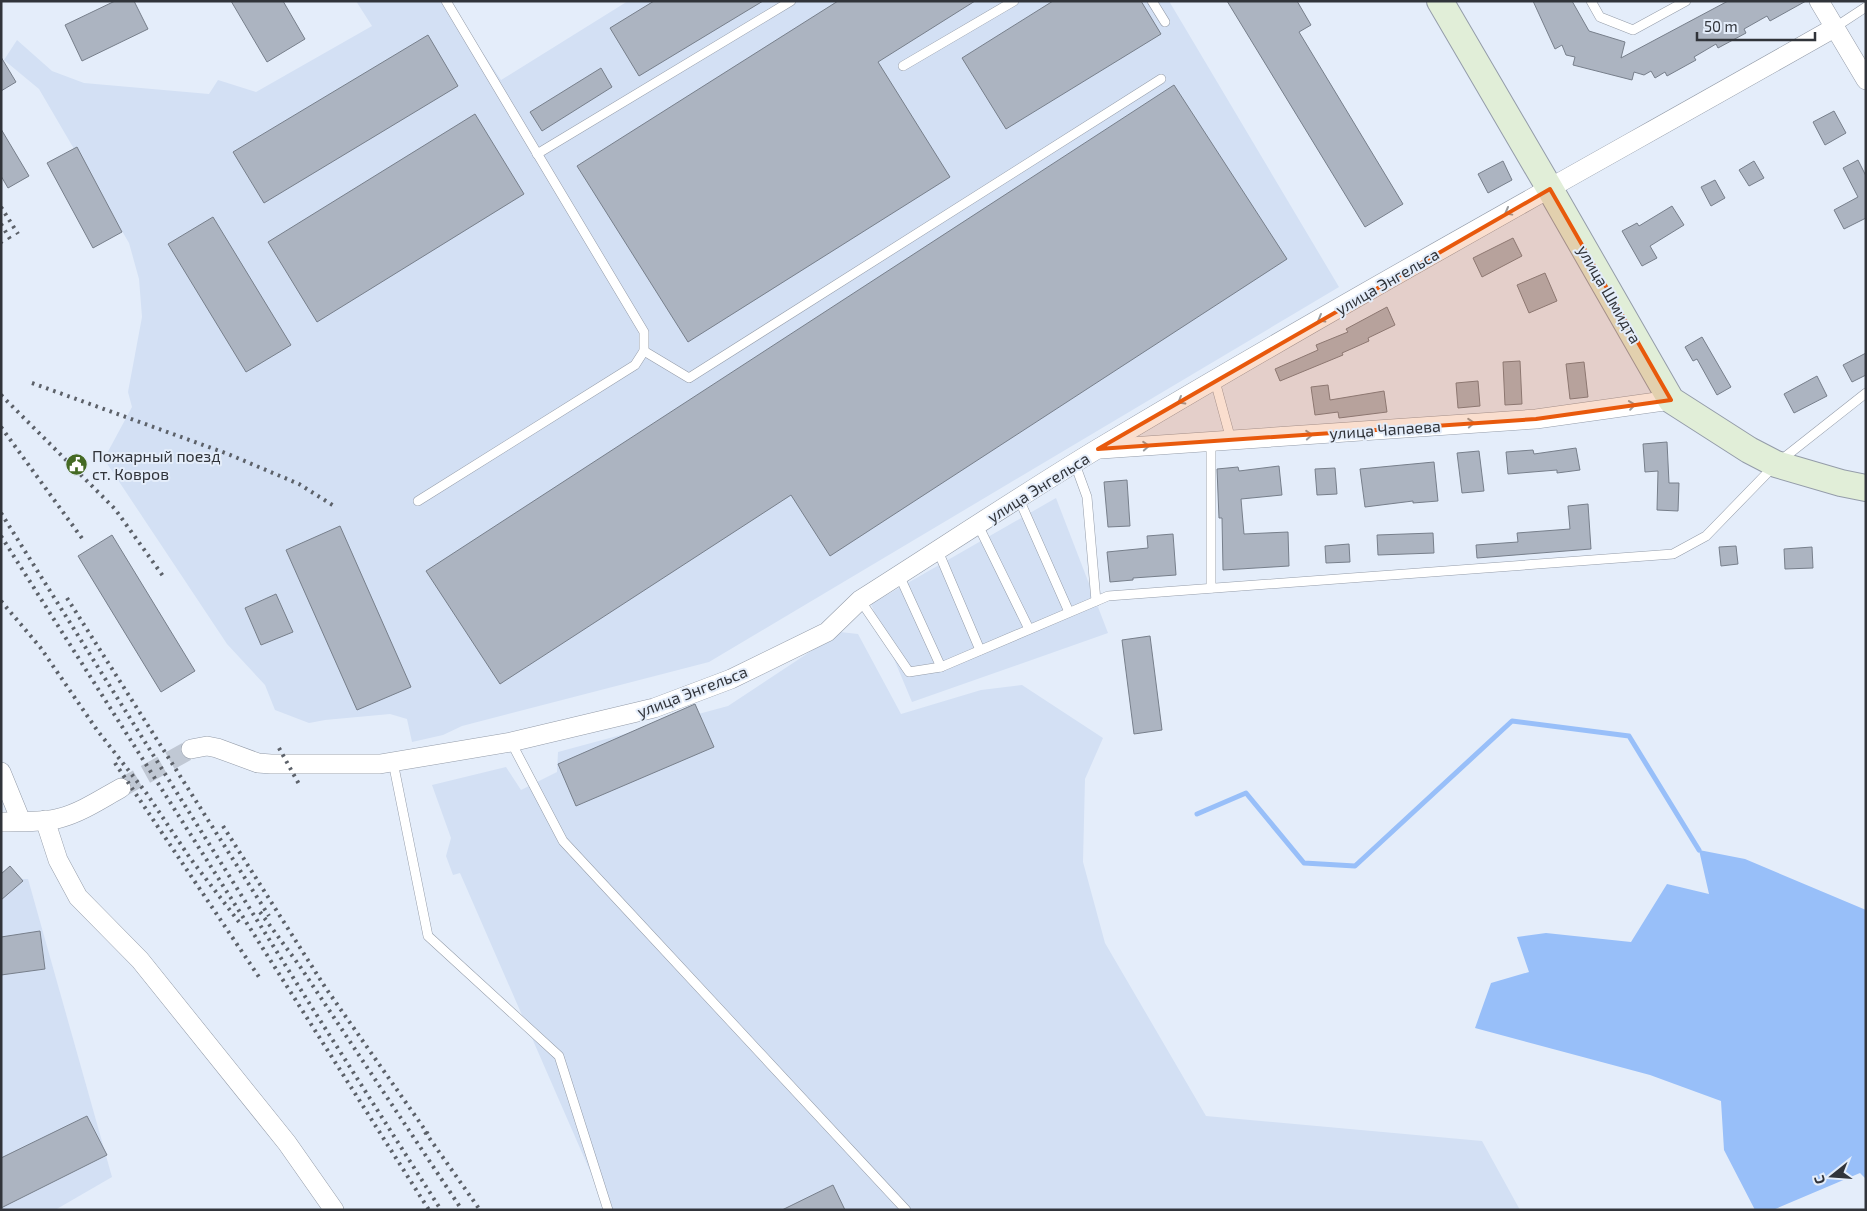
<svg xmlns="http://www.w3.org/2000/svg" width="1867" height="1211" viewBox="0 0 1867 1211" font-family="'Exo 2',sans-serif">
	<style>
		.built { fill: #d3e0f4 }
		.water { fill: #98bff9 }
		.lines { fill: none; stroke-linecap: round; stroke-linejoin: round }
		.stream { stroke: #98bff9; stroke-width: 5 }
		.building { fill: #acb4c1; stroke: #777f8b }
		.minor-tunnel { stroke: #c0c8d4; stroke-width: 19; stroke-dasharray: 19 9; stroke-linecap: butt }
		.service-casing { stroke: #949ca9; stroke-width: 10 }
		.minor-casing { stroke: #949ca9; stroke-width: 20 }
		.secondary-casing { stroke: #949ca9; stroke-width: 28 }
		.service { stroke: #fff; stroke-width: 9 }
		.minor { stroke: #fff; stroke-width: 19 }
		.secondary { stroke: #e1eed8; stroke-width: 26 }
		.rail { stroke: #5c6169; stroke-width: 4; stroke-dasharray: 2.5 5; stroke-linecap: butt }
		.oneway { stroke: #989a9c }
		.marked { fill: #e8590c; fill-opacity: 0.2; stroke: #e8590c; stroke-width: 4; stroke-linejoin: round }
		.labels { text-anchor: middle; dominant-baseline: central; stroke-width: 4; stroke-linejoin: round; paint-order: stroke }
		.street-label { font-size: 16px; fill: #31343a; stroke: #e4edfa }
		.poi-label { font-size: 16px; fill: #31343a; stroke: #e4edfa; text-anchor: start }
	</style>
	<rect width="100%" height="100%" fill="#e4edfa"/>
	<g class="built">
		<polygon points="356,1 448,1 501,80 628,1 1169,1 1339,287 709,662 462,726 443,735 412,742 407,719 390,714 325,720 309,723 275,710 265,685 227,644 104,459 132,407 128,392 142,317 139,279 129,243 39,89 4,60 17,40 52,71 84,83 209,94 218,80 256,92 372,26"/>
		<polygon points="1056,498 1108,633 912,702 871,604"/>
		<polygon points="840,632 858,634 901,714 981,690 1022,685 1103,738 1085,779 1083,862 1105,943 1206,1116 1482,1141 1520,1210 607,1210 460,873 453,875 446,856 451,838 432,785 506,767 521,790 557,772 558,752 728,706"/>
		<polygon points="1,879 28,879 112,1177 55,1210 1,1210"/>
	</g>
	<polygon class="water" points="1699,850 1745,859 1866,910 1866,1179 1860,1173 1773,1210 1755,1210 1724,1150 1721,1101 1650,1075 1475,1028 1491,983 1529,972 1517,937 1546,933 1631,942 1667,884 1709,894"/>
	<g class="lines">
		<polyline class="stream" points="1197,814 1246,793 1304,863 1355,866 1512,721 1629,736 1699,850"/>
	</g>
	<g class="building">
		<polygon points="115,1 134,1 148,29 82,61 65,25"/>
		<polygon points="231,1 283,1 305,39 267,62"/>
		<polygon points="654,1 763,1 639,76 610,28"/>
		<polygon points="838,1 975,1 878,62 950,177 688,342 577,166"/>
		<polygon points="1053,1 1141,1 1161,34 1006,129 962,58"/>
		<polygon points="1227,1 1297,1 1311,25 1299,32 1403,204 1365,227"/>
		<polygon points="1533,1 1572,1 1589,31 1625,42 1621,58 1728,1 1806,1 1770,21 1767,16 1744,29 1746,33 1718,48 1716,44 1694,57 1696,60 1667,76 1665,72 1655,78 1651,71 1644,75 1634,72 1632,80 1573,65 1575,57 1566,55 1562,45 1555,49"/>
		<polygon points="428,35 458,86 264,203 233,152"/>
		<polygon points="1,57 16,82 1,91"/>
		<polygon points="601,68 612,87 542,131 530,112"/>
		<polygon points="1174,85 1287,259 830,556 791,495 500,684 426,571"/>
		<polygon points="1834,111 1846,133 1825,145 1813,122"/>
		<polygon points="475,114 524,194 317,322 268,242"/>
		<polygon points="1,129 29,176 8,188 1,176"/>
		<polygon points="77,147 122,232 93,248 47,163"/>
		<polygon points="1858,160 1866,176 1866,218 1844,229 1834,210 1858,197 1843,168"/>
		<polygon points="1503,161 1512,180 1488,193 1478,174"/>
		<polygon points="1754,161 1764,178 1749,186 1739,170"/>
		<polygon points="1715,180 1725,198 1711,206 1701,187"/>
		<polygon points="1672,206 1684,225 1650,246 1657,258 1642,266 1622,231 1637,223 1639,226"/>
		<polygon points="213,217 291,345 246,372 168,244"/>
		<polygon points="1513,238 1522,256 1482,277 1473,258"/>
		<polygon points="1545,273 1557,301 1529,313 1517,285"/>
		<polygon points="1387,307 1395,325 1368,338 1369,341 1342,353 1343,355 1280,381 1275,369 1318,350 1316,345 1348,332 1346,329"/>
		<polygon points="1702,337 1731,387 1717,395 1697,359 1693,361 1685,347"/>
		<polygon points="1866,353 1866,375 1852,382 1843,365"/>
		<polygon points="1520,361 1522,404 1505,405 1503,362"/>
		<polygon points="1584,362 1588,397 1570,399 1566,364"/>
		<polygon points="1817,376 1827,396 1794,413 1784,394"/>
		<polygon points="1478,381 1480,406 1458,408 1456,383"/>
		<polygon points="1328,385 1330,400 1384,391 1387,412 1339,418 1338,412 1315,415 1311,387"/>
		<polygon points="1667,442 1669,483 1679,483 1678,511 1657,510 1658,471 1645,472 1643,444"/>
		<polygon points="1576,448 1580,470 1557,473 1557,470 1508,474 1506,452 1533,450 1534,454"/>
		<polygon points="1479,451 1484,491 1462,493 1457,453"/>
		<polygon points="1434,462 1438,501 1413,503 1413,501 1365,507 1360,469"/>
		<polygon points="1279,466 1282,495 1241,499 1244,534 1288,532 1289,566 1223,570 1222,518 1219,518 1217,469 1238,467 1239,471"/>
		<polygon points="1335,468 1337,494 1317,495 1315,469"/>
		<polygon points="1127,480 1130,526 1108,527 1104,482"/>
		<polygon points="1588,504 1591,549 1477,558 1476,545 1518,542 1517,533 1570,529 1568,506"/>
		<polygon points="340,526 411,687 357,710 286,550"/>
		<polygon points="1433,533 1434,553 1378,555 1377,535"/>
		<polygon points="1173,534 1176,575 1133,578 1133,580 1110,582 1107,552 1148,548 1147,536"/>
		<polygon points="112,535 195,671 161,692 78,556"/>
		<polygon points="1349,544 1350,562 1326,563 1325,546"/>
		<polygon points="1736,546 1738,564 1721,566 1719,547"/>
		<polygon points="1812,547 1813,568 1785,569 1784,549"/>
		<polygon points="276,594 293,632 261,645 245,608"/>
		<polygon points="1150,636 1162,730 1134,734 1122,640"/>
		<polygon points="695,704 714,747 576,806 558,764"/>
		<polygon points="10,866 23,881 1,900 1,874"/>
		<polygon points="40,931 45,969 1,975 1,937"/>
		<polygon points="87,1116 107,1155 1,1208 1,1158"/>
		<polygon points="833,1185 845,1210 782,1210"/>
	</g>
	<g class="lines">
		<polyline class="minor-tunnel" points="121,788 191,749"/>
		<defs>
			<g id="service">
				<polyline points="1152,1 1165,22"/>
				<polyline points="1591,1 1600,17 1633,30 1686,1"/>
				<polyline points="1834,28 1866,7"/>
				<polyline points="903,66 1014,1"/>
				<polyline points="537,154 791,1"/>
				<polyline points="644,351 689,378 1161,79"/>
				<polyline points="1215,381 1231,440"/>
				<polyline points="1211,441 1211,588"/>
				<polyline points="1075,464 1087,497 1096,601"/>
				<polyline points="1019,499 1069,612"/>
				<polyline points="418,501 635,365 644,351 644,332 446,1"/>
				<polyline points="978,525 1029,629"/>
				<polyline points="938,551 980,650"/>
				<polyline points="899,575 941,667"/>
				<polyline points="860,600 909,672 941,667 1108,596 1673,554 1706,536 1776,464 1866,393"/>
				<polyline points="511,742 563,841 906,1210"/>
				<polyline points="393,762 428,936 559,1056 608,1210"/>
			</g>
			<g id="minor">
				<polyline points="1819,1 1866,80"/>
				<polyline points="1101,449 1536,419 1671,400"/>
				<path d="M 191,749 L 207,746 L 217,748 L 258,763 L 271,764 L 380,764 L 511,742 L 654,708 L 731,679 L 827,632 L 860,600 C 939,550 1018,497 1099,448 C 1341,303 1589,167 1834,28"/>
				<polyline points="1,772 21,821"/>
				<polyline points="45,820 58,860 78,897 140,960 287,1143 334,1210"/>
				<path d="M 1,822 C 21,821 42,823 60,818 C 82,812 101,799 121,788"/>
			</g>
			<polyline id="secondary" points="1440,1 1550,189 1671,400 1749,450 1776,464 1841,483 1866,488"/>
		</defs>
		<use href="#service" class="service-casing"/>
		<use href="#minor" class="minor-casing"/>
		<use href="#secondary" class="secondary-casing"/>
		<use href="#service" class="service"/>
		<use href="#minor" class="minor"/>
		<use href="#secondary" class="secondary"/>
		<g class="rail">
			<polyline points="1,207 18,234"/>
			<polyline points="1,224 10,239"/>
			<polyline points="1,243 2,244"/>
			<polyline points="32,383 228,454 299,484 334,506"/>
			<polyline points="1,395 115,509 163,576"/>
			<polyline points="1,427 84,541"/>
			<polyline points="1,513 311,1006 441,1210"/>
			<polyline points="1,536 429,1210"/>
			<polyline points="67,598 269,916"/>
			<polyline points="1,601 40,647 97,730 147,794 190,858 239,922"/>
			<polyline points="279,748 300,786"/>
			<polyline points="115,763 259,977"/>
			<polyline points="223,826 325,987 430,1137"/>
			<polyline points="260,912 299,965 462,1210"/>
			<polyline points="425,1132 480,1210"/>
		</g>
	</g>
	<defs><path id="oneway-chevron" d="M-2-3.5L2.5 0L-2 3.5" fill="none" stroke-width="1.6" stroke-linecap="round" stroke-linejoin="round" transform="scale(1.25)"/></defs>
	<g class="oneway">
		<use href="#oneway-chevron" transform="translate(1508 212) rotate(151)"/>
		<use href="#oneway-chevron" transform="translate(1321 319) rotate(150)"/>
		<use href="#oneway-chevron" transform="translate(1181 401) rotate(150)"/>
		<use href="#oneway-chevron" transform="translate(1632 405) rotate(-8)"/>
		<use href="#oneway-chevron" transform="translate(1471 423) rotate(-4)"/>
		<use href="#oneway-chevron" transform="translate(1309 435) rotate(-4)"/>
		<use href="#oneway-chevron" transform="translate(1146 446) rotate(-4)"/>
	</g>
	<path class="marked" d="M 1550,189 L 1671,400 L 1536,419 L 1098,449 Z"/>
	<defs>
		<symbol id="civic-disc" viewBox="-11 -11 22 22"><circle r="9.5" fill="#456a24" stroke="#e4edfa"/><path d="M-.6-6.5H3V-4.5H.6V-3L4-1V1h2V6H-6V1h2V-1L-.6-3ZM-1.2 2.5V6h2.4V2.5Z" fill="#fff"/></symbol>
	</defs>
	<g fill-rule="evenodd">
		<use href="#civic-disc" x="64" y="452" width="25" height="25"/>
	</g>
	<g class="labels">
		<g class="street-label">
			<text transform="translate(1387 281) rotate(-30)">улица Энгельса</text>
			<text transform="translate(1610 294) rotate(60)">улица Шмидта</text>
			<text transform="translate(1385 429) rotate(-4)">улица Чапаева</text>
			<text transform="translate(1038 487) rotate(-32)">улица Энгельса</text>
			<text transform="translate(692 691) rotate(-21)">улица Энгельса</text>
		</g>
		<g class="poi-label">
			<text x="92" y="455">Пожарный поезд<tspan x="92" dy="18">ст. Ковров</tspan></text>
		</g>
	</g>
	<rect width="1867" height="1211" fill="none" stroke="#31343a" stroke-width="5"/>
	<g transform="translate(1832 1176) rotate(253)" stroke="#e4edfa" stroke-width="4" paint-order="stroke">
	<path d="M0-4L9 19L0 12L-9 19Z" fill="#31343a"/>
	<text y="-8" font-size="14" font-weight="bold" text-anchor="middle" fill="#31343a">С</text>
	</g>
	<path d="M1697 32v8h118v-8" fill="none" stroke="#31343a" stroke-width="2.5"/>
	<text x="1704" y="32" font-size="15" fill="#31343a" stroke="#e4edfa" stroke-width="4" paint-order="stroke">50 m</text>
</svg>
